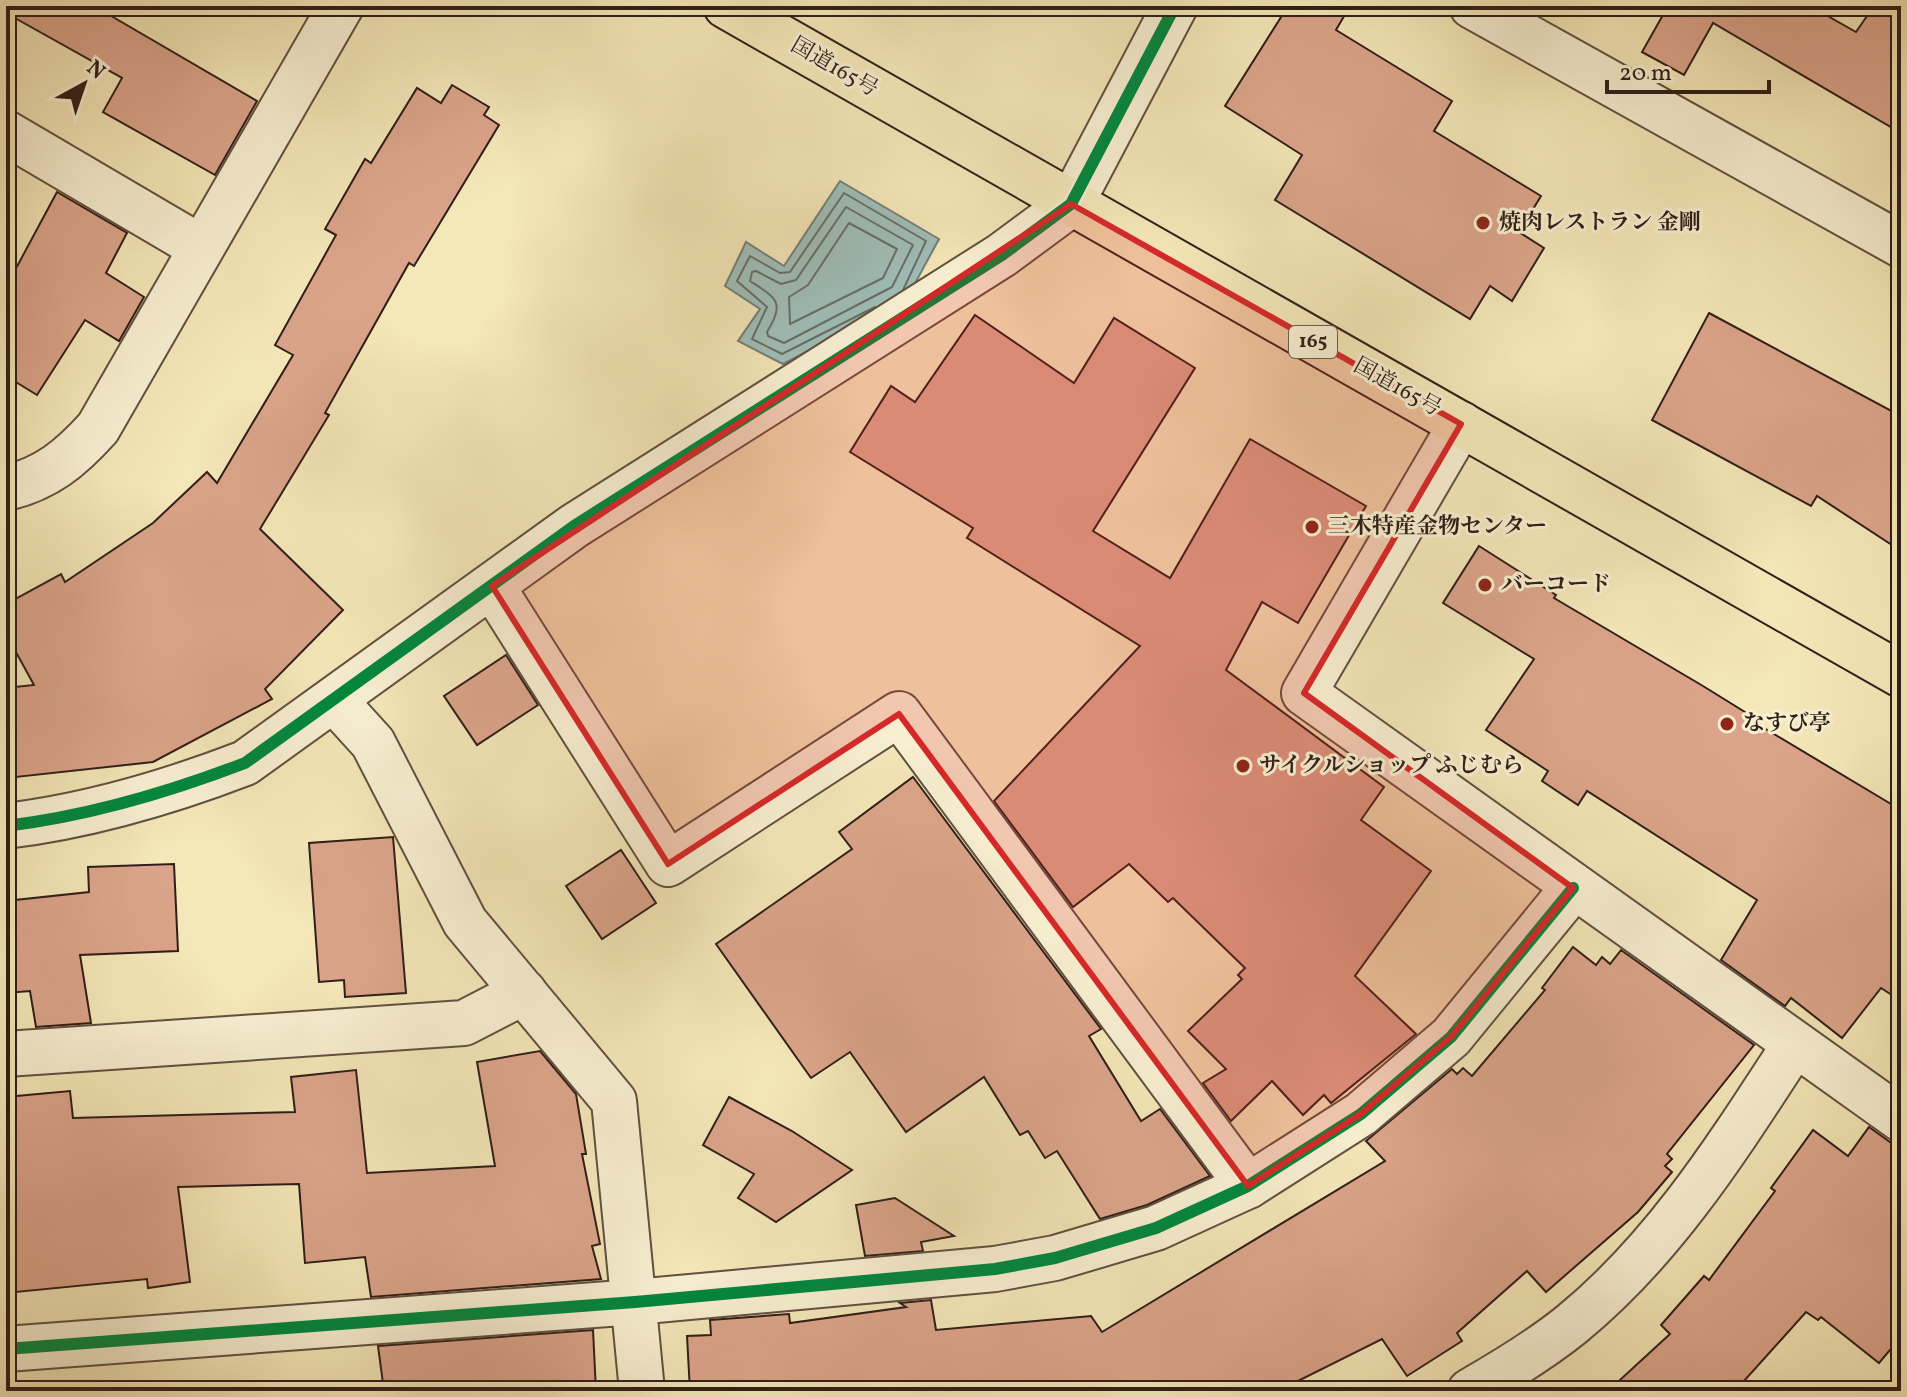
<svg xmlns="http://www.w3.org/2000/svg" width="1907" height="1397" viewBox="0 0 1907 1397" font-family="Vollkorn,'Noto Serif JP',serif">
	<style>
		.water { fill: #9fbeb8; stroke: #737e78; stroke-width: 2 }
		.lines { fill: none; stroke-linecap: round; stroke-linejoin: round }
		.shore { stroke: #686e68; stroke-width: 2 }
		.building { fill: #dba48a; stroke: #301e18; stroke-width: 2 }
		.street-casing { stroke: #615040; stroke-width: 48 }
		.highway-casing { stroke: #301e18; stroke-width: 48 }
		.street { stroke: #f8efd1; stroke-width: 44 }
		.highway { stroke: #f4e7b8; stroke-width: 44 }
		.cycleway-casing { stroke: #f8efd1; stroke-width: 17 }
		.cycleway { stroke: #00873e; stroke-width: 12 }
		.marked { fill: #d62828; fill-opacity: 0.2; stroke: #d62828; stroke-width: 6; stroke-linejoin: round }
		.poi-dot { fill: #8f2418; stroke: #f8efd1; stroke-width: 3 }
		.labels { text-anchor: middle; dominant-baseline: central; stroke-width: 6; stroke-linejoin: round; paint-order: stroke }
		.shield { fill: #f8efd1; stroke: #6c5d50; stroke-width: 2 }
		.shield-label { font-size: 20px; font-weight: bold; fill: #301e18 }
		.street-label { font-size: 22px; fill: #301e18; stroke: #f8efd1 }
		.poi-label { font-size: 22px; font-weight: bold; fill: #301e18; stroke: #f8efd1; text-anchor: start }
	</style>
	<rect width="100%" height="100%" fill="#f4e7b8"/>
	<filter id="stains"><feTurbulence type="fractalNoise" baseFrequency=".0025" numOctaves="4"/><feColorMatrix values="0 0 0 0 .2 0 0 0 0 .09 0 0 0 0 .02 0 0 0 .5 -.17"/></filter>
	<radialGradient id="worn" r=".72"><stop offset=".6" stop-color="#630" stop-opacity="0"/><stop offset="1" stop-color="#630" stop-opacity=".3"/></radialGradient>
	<polygon class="water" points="840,181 939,239 906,300 783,364 738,341 760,309 725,286 746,242 784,266"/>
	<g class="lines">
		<g class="shore">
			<path d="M 846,207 L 913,245 L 892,287 L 784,343 L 768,336 L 767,332 C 786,302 776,298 750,281 L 752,272 L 756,271 L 781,284 L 796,280 Z"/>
			<polygon points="849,223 897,249 883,278 790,324 789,297 808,285"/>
			<polyline points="875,307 782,354 752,339 767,307 737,281 750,256 780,273 790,272 844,193 926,241 903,290"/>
		</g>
	</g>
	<g class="building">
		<polygon points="6,6 94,6 257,101 215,175 103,112 122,78 6,13"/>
		<polygon points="1288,6 1350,6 1336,30 1452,101 1434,131 1541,196 1519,232 1544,248 1512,301 1490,286 1470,319 1275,200 1302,155 1225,106"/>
		<polygon points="1668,6 1810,6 1856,32 1874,6 1901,6 1901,133 1713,23 1684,75 1642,52"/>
		<polygon points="452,85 489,107 484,115 499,125 414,266 409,263 325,413 329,415 260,529 343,610 265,689 272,699 153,762 16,777 6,688 34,685 6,634 6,604 61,574 65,582 153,523 207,472 217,483 293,355 275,345 336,235 325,229 365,159 371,163 417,88 441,103"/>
		<polygon points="57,192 127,233 106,273 144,297 119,341 85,320 37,395 6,376 6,287"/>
		<polygon points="1709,313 1901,416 1901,551 1817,496 1811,506 1652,420"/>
		<polygon points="975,315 1074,383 1114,318 1195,368 1093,531 1170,578 1250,439 1366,506 1298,623 1262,602 1226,670 1384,787 1361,820 1431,871 1355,976 1416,1034 1331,1103 1324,1095 1303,1115 1272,1081 1231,1121 1203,1083 1226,1069 1188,1031 1242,979 1238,975 1245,968 1173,898 1168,902 1129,864 1073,907 994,801 1140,646 967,538 973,528 850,452 891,386 915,402"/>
		<polygon points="1479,546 1556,595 1554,598 1703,686 1761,722 1759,725 1901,810 1901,1001 1881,988 1842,1038 1791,998 1785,1006 1721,960 1757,900 1587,791 1578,805 1542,781 1548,771 1486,730 1534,659 1443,603"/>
		<polygon points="506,655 538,705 477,745 444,696"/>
		<polygon points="913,777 1101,1029 1089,1036 1141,1121 1160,1109 1210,1176 1147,1205 1100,1219 1057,1151 1045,1158 1028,1131 1020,1135 984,1077 906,1132 850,1052 811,1078 716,944 852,849 839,832"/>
		<polygon points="393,837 406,993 345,997 344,980 319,982 309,843"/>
		<polygon points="621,850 656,903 602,939 566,886"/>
		<polygon points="174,864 178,951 80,955 91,1023 36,1027 30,991 6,993 6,901 89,892 88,867"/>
		<polygon points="1573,947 1596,965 1602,957 1610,964 1621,950 1754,1045 1667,1154 1672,1159 1665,1166 1672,1172 1638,1212 1546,1292 1527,1271 1457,1333 1462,1341 1407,1376 1382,1339 1278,1391 690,1391 687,1336 711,1335 710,1320 789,1314 790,1323 906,1307 900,1303 931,1300 936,1330 1091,1316 1102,1332 1385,1161 1366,1141 1452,1069 1457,1074 1463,1068 1472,1076 1545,990 1542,988"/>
		<polygon points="540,1051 576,1094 586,1154 582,1154 600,1244 592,1246 601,1279 371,1297 365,1257 305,1263 299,1184 178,1187 190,1282 148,1288 147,1279 6,1293 6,1097 70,1091 73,1118 295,1112 291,1077 356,1070 367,1173 495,1166 477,1062"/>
		<polygon points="729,1097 792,1131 852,1170 776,1222 738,1198 754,1174 703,1145"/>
		<polygon points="1869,1127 1901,1150 1901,1337 1879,1363 1821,1317 1818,1320 1806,1312 1735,1391 1608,1391 1670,1334 1661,1325 1704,1276 1709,1280 1775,1191 1771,1188 1813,1130 1848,1156"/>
		<polygon points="895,1198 954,1236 921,1242 923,1251 865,1256 856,1205"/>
		<polygon points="593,1330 596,1391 384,1391 378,1346"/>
	</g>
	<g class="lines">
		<defs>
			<g id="street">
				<polyline points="1472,6 1901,245"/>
				<polyline points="6,133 200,247"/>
				<polyline points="1461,424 1304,693 1901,1119"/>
				<path d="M 6,488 C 46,479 71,458 98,428 L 341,6"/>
				<polyline points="492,586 668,864 899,714 1248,1186"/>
				<polyline points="334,700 373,743 465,922 614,1101 642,1391"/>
				<path d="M 6,826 C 89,816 167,793 245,763 L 574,526 L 1002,255 L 1071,204 L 1175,6"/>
				<polyline points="6,1054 464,1023 524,992"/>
				<polyline points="6,1349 635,1302 995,1269 1055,1258 1156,1228 1248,1186 1361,1114 1451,1037 1573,888"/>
				<path d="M 1470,1391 C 1505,1371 1540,1350 1572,1324 C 1666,1247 1729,1145 1795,1044"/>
			</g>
			<polyline id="highway" points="726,6 1901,675"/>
		</defs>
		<use href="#street" class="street-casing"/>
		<use href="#highway" class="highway-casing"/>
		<use href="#street" class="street"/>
		<use href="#highway" class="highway"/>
		<defs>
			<g id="cycleway">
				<path d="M 6,826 C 89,816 167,793 245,763 L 574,526 L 1002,255 L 1071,204 L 1175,6"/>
				<polyline points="6,1349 635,1302 995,1269 1055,1258 1156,1228 1248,1186 1361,1114 1451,1037 1573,888"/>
			</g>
		</defs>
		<use href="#cycleway" class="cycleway-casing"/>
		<use href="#cycleway" class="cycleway"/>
	</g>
	<path class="marked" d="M 1071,204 L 1461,424 L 1304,693 L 1573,888 L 1451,1037 L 1361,1114 L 1248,1186 L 899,714 L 668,864 L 492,586 Z"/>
	<g class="poi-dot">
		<circle cx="1483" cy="223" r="8"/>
		<circle cx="1312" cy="527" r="8"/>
		<circle cx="1485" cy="585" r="8"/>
		<circle cx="1727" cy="724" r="8"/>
		<circle cx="1243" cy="766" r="8"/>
	</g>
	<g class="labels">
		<rect class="shield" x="1289" y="326" width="48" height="32" rx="6"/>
		<g class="shield-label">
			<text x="1313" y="342">165</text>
		</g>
		<g class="street-label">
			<text transform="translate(834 68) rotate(30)">国道165号</text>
			<text transform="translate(1397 388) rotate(29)">国道165号</text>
		</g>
		<g class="poi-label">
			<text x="1499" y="223">焼肉レストラン 金剛</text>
			<text x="1328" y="527">三木特産金物センター</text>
			<text x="1501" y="585">バーコード</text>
			<text x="1743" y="724">なすび亭</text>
			<text x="1259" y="766">サイクルショップ ふじむら</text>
		</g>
	</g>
	<rect width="1907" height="1397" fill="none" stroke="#f4e7b8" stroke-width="32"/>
	<rect x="8" y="8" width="1891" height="1381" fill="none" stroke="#301e18" stroke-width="4"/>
	<rect x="16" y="16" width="1875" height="1365" fill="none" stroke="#301e18" stroke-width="2"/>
	<g transform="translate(84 84) rotate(40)" stroke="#f8efd1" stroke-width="6" paint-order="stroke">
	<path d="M0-6L14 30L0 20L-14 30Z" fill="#301e18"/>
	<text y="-12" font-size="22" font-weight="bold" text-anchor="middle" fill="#301e18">N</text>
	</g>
	<path d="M1607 80v12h162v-12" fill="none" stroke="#301e18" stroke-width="4"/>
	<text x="1619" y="80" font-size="24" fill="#301e18" stroke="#f8efd1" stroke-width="6" paint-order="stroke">20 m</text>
	<rect width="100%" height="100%" filter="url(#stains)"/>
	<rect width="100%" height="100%" fill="url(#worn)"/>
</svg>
